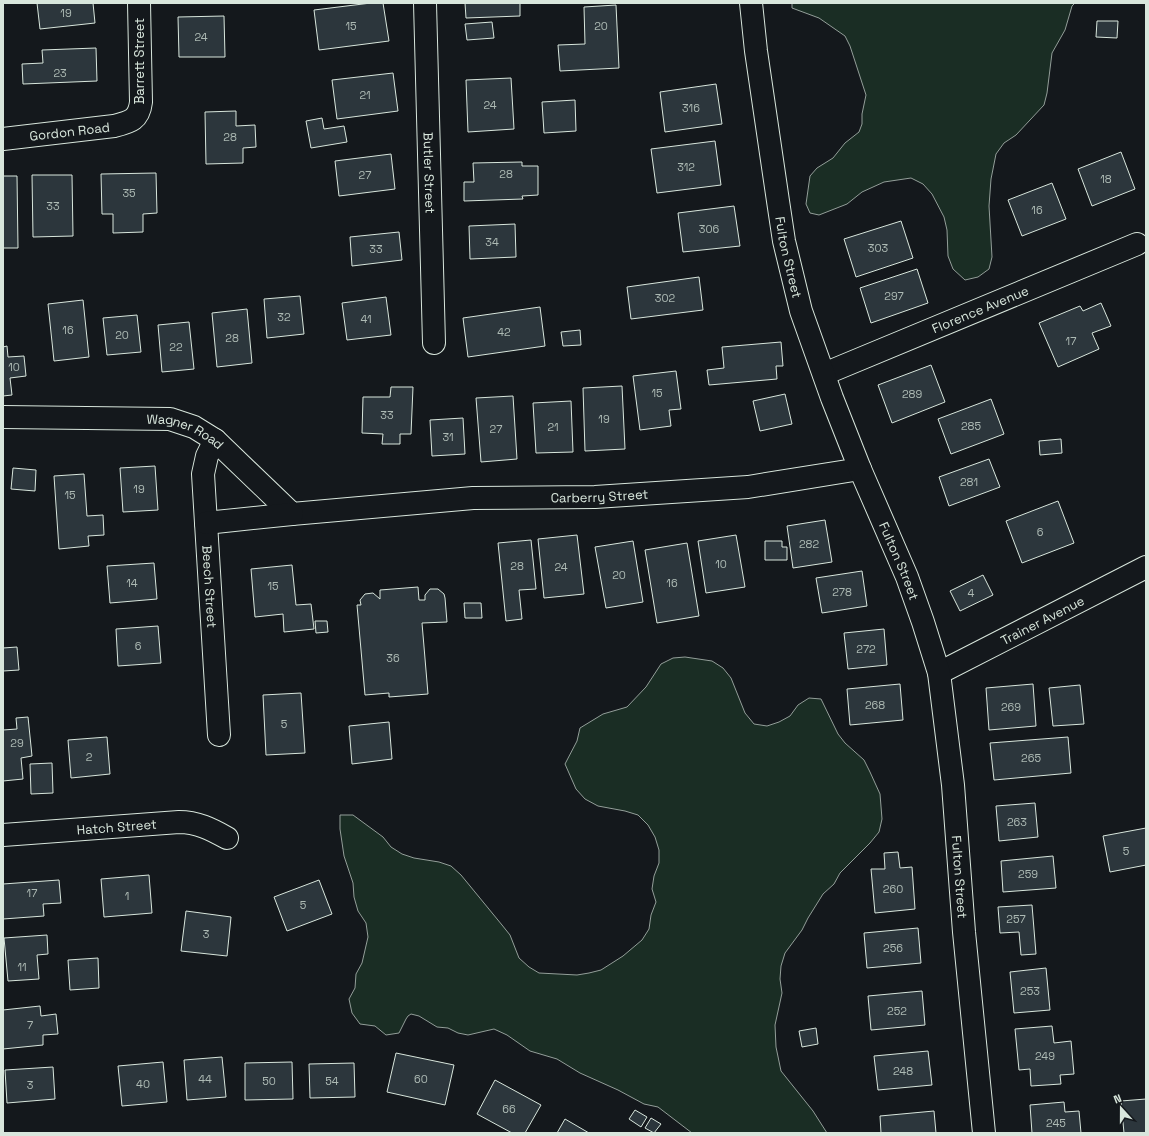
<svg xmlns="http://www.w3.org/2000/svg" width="1149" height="1136" viewBox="0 0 1149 1136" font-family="'Space Grotesk',sans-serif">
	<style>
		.green { fill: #1a2d24; stroke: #939e99 }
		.building { fill: #2c363c; stroke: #d8e6dc }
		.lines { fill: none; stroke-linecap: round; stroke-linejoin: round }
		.street-casing { stroke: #d8e6dc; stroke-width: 24 }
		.secondary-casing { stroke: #d8e6dc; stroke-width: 24 }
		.street { stroke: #14181c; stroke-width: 22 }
		.secondary { stroke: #14181c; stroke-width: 22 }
		.labels { text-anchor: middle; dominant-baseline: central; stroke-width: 3; stroke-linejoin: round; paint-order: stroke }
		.number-label { font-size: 11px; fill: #adbab4 }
		.street-label { font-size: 13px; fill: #d8e6dc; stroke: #14181c }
	</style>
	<rect width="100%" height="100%" fill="#14181c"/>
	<g class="green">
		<polygon points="792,3 1075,3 1072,6 1065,30 1052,53 1047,93 1044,105 1016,135 1004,143 996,154 991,179 989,206 992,257 989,269 978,277 965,280 953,269 948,256 947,230 944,217 932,194 923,184 911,178 884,182 862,192 847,204 819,215 810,213 806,204 810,176 817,168 833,158 845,143 859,132 862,124 862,114 866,95 850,46 845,36 819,18 792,8"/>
		<polygon points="685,657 712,661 723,668 731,678 745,713 754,724 767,726 779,722 790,716 798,705 809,698 821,699 838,734 845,743 864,760 870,772 880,794 882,819 879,832 870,843 840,873 834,884 823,894 808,918 802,930 785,953 781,966 780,979 782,993 775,1025 776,1047 781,1071 813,1111 827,1133 692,1133 658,1107 644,1104 618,1090 580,1073 557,1059 530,1051 507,1035 494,1029 468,1035 458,1033 448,1028 437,1027 419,1016 411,1014 408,1016 406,1019 399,1033 386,1035 375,1026 360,1024 352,1013 349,999 355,988 356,974 362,963 368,937 366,923 358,911 354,897 353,883 344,856 340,829 340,815 353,815 383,837 391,847 402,854 414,858 439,862 451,866 461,875 502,925 510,935 519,958 529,967 539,973 577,975 589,973 601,970 623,956 642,940 649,929 651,915 656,902 652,889 654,876 659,863 659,850 655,837 648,825 638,815 625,811 598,806 585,799 576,789 565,764 577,741 580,728 603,714 627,707 646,687 661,664 673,658"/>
	</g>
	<g class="building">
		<polygon points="37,3 93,3 95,23 40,29"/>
		<polygon points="371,3 383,3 389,41 319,50 314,10"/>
		<polygon points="465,3 520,3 520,16 466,18"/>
		<polygon points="616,5 619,68 560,71 558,45 585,44 584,7"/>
		<polygon points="224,16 225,57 179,57 178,17"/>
		<polygon points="1097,21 1118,21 1117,38 1096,37"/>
		<polygon points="492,22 494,38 467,40 465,24"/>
		<polygon points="96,48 97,81 23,84 22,64 43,63 42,50"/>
		<polygon points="393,73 398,111 337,119 332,80"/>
		<polygon points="511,78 514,129 468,132 466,80"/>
		<polygon points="716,84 722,124 665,132 660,92"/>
		<polygon points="575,100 576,131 544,133 542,102"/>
		<polygon points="236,111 236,126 255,125 256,147 243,148 243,163 206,164 205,112"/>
		<polygon points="322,118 324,129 344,126 347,142 311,148 306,121"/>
		<polygon points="715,141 721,185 657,193 651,149"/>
		<polygon points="1121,152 1135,189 1092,206 1078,169"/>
		<polygon points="391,154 395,189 339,196 335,161"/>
		<polygon points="522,162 522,166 538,166 538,195 522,196 523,199 464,201 464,182 474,182 473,163"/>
		<polygon points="156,173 157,213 143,214 143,232 113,233 113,214 102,214 101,174"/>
		<polygon points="32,175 72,175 73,236 33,237"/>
		<polygon points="3,176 17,176 18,248 3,248"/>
		<polygon points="1052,183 1066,219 1022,236 1008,200"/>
		<polygon points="734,206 740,246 683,252 678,213"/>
		<polygon points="901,221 913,258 856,277 844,239"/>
		<polygon points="515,224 516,257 470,259 469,226"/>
		<polygon points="399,232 402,260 352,266 350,237"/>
		<polygon points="917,269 928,303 871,323 860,288"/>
		<polygon points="699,277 703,310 631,319 627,287"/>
		<polygon points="300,296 304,334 267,338 264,299"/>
		<polygon points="386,297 391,335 347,340 342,303"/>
		<polygon points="83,300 89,357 54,361 48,304"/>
		<polygon points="1101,303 1111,326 1092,333 1099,349 1058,367 1039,323 1080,306 1083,311"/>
		<polygon points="540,307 545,346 468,357 463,318"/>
		<polygon points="247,309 252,363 217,367 212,313"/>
		<polygon points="137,315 141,352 107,355 103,318"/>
		<polygon points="189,322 194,369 162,372 158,325"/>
		<polygon points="580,330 581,345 563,346 561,332"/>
		<polygon points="781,342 783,366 776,366 777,379 709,385 707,370 724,368 722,347"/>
		<polygon points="7,346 8,357 24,356 26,376 10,378 12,395 3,396 3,347"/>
		<polygon points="931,365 945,402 892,423 878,385"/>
		<polygon points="676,371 681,409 669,410 671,426 640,430 633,376"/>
		<polygon points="622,386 625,449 585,451 583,388"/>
		<polygon points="391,387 413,387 411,434 400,434 400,444 382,444 383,434 362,433 363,397 390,397"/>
		<polygon points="785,394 792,424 760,431 753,401"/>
		<polygon points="513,396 517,459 481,462 476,398"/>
		<polygon points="991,399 1004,434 951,454 938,419"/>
		<polygon points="571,401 573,452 536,453 533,403"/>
		<polygon points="463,418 465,454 432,456 430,420"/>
		<polygon points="1061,439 1062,453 1040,455 1039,441"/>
		<polygon points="989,459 1000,487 949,506 939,477"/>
		<polygon points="155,466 158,510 123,512 120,468"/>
		<polygon points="13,468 36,470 35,491 11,489"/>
		<polygon points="84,474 87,516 103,515 104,535 88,536 89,546 59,549 54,476"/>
		<polygon points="1058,501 1074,543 1022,563 1006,521"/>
		<polygon points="825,520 832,562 793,568 787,526"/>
		<polygon points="577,535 584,594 544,598 538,539"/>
		<polygon points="736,535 745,587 706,593 698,541"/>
		<polygon points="531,540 536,589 519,590 522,619 506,621 498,543"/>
		<polygon points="633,541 643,602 606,608 595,547"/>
		<polygon points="765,541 782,541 782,547 787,547 787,560 765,560"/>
		<polygon points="687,543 699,616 657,623 645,550"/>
		<polygon points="154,563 157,599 110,603 107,566"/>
		<polygon points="292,565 296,605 311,604 314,629 284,632 283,614 255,617 251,569"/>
		<polygon points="862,571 867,606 822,613 816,578"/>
		<polygon points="983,575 993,595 960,611 950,591"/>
		<polygon points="418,587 419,600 425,600 425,595 430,589 438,589 444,594 445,598 447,622 422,623 428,694 389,697 389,693 365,695 357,605 361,605 360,600 365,594 373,593 380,599 380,590"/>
		<polygon points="464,603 481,603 482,618 465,618"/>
		<polygon points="315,621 327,621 328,632 316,633"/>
		<polygon points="158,626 161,663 118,666 116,629"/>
		<polygon points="884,629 887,665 848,669 844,633"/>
		<polygon points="17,647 19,670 3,671 3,648"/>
		<polygon points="900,684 903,720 850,725 847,689"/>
		<polygon points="1033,684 1036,726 989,730 986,688"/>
		<polygon points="1080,685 1084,724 1053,726 1049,688"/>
		<polygon points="301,693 305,753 266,755 263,695"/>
		<polygon points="28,717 32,756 21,758 23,779 3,781 3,730 17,729 16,718"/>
		<polygon points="389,722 392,759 352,764 349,726"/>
		<polygon points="107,737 110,774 71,778 68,740"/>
		<polygon points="1068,737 1071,773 994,780 990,743"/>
		<polygon points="52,763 53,793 31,794 30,764"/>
		<polygon points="1035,803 1038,837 999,841 996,806"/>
		<polygon points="1146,828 1146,865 1110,872 1103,836"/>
		<polygon points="898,852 900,868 912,867 915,909 875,913 871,869 885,869 884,853"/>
		<polygon points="1053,856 1056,888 1003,892 1001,861"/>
		<polygon points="149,875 152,913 104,917 101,879"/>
		<polygon points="59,880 61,903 43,904 44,916 3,919 3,884"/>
		<polygon points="319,880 332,914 287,931 274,897"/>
		<polygon points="1032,905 1036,954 1021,955 1019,932 1000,933 998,907"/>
		<polygon points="186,911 231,917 227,956 181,951"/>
		<polygon points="918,928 921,963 867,968 864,933"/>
		<polygon points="47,935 48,954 37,955 39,979 8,981 4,938"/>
		<polygon points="98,958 99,988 70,990 68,960"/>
		<polygon points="1046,968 1050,1010 1014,1013 1010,972"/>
		<polygon points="922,991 925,1025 871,1030 868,996"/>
		<polygon points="40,1006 41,1016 56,1014 58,1034 43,1035 43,1045 3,1049 3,1010"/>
		<polygon points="1052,1026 1054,1043 1071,1041 1074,1074 1060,1075 1061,1084 1031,1086 1030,1069 1019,1070 1015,1029"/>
		<polygon points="816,1028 818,1044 802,1047 799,1031"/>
		<polygon points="928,1051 932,1085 878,1090 874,1056"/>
		<polygon points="396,1053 454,1065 445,1105 387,1092"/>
		<polygon points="222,1057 226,1097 187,1100 184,1060"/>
		<polygon points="163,1062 167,1102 122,1106 118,1066"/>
		<polygon points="292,1062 293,1099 245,1100 245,1063"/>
		<polygon points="354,1063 355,1097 310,1098 309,1064"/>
		<polygon points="53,1067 55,1099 7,1103 5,1070"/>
		<polygon points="495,1080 541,1105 525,1133 512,1133 477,1114"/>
		<polygon points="1146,1099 1146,1133 1124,1133 1121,1101"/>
		<polygon points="1064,1102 1065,1112 1079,1111 1081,1133 1032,1133 1030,1105"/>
		<polygon points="635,1110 647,1117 641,1127 629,1119"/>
		<polygon points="934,1111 936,1133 881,1133 880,1116"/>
		<polygon points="651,1118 661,1124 654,1133 645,1128"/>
		<polygon points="565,1119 589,1133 557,1133"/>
	</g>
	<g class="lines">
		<defs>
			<g id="street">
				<path id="s1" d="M 425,3 L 434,343"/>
				<path id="s2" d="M 3,139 L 114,126 C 130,122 139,120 141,102 L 139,3"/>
				<path id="s3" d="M 824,374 L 1137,244"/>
				<path id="s4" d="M 3,417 L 170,419 L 194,427 L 215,440 L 292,514 L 473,498 L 595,497 L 748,487 L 860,469"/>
				<path id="s5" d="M 215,440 L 207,456 L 203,474 L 219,735"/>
				<polyline points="206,523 292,514"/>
				<path id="s6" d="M 939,673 L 1146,567"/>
				<path id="s7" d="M 3,835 L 179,822 C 197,822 211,829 227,838"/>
			</g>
			<g id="secondary">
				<path id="s8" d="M 751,3 L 756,51 L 778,201 L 784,241 L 801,311 L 832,398 L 860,469 L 907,577 L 923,622 L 939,673 L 953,785 L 964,932 L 984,1133"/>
			</g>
		</defs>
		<use href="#street" class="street-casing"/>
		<use href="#secondary" class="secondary-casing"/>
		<use href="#street" class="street"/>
		<use href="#secondary" class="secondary"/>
	</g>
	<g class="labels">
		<g class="number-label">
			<text x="66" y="13">19</text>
			<text x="351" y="26">15</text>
			<text x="601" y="26">20</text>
			<text x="201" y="37">24</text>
			<text x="60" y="73">23</text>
			<text x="365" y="95">21</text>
			<text x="490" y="105">24</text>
			<text x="691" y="108">316</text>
			<text x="230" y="137">28</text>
			<text x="686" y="167">312</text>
			<text x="506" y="174">28</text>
			<text x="365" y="175">27</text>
			<text x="1106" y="179">18</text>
			<text x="129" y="193">35</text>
			<text x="53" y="206">33</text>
			<text x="1037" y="210">16</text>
			<text x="709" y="229">306</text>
			<text x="492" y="242">34</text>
			<text x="878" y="248">303</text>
			<text x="376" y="249">33</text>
			<text x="894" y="296">297</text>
			<text x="665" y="298">302</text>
			<text x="284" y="317">32</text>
			<text x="366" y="319">41</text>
			<text x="68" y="330">16</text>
			<text x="504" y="332">42</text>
			<text x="122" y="335">20</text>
			<text x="232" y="338">28</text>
			<text x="1071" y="341">17</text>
			<text x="176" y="347">22</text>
			<text x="14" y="367">10</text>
			<text x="657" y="393">15</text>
			<text x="912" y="394">289</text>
			<text x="387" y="415">33</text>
			<text x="604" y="419">19</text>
			<text x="971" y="426">285</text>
			<text x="553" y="427">21</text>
			<text x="496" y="429">27</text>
			<text x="448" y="437">31</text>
			<text x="969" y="482">281</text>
			<text x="139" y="489">19</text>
			<text x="70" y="495">15</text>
			<text x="1040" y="532">6</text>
			<text x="809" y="544">282</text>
			<text x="721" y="564">10</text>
			<text x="517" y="566">28</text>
			<text x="561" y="567">24</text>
			<text x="619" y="575">20</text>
			<text x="132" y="583">14</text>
			<text x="672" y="583">16</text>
			<text x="273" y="586">15</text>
			<text x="842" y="592">278</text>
			<text x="971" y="593">4</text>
			<text x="138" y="646">6</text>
			<text x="866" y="649">272</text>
			<text x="393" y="658">36</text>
			<text x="875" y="705">268</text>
			<text x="1011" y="707">269</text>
			<text x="284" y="724">5</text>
			<text x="17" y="743">29</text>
			<text x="89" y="757">2</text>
			<text x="1031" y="758">265</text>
			<text x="1017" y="822">263</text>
			<text x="1126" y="851">5</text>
			<text x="1028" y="874">259</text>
			<text x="893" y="889">260</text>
			<text x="32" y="893">17</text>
			<text x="127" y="896">1</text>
			<text x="303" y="905">5</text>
			<text x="1016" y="919">257</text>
			<text x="206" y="934">3</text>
			<text x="893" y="948">256</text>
			<text x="22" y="967">11</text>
			<text x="1030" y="991">253</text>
			<text x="897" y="1011">252</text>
			<text x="30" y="1025">7</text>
			<text x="1045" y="1056">249</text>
			<text x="903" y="1071">248</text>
			<text x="205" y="1079">44</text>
			<text x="421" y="1079">60</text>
			<text x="269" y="1081">50</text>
			<text x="332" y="1081">54</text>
			<text x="143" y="1084">40</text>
			<text x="30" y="1085">3</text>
			<text x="509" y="1109">66</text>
			<text x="1056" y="1123">245</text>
		</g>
		<g class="street-label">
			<text transform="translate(139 61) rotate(-90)">Barrett Street</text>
			<text stroke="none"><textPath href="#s2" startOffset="67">Gordon Road</textPath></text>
			<text stroke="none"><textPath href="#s1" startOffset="170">Butler Street</textPath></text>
			<text stroke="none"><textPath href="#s8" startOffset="257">Fulton Street</textPath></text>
			<text stroke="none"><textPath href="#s3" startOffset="169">Florence Avenue</textPath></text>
			<text stroke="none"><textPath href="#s4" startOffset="185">Wagner Road</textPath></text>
			<text stroke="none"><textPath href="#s4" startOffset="632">Carberry Street</textPath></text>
			<text stroke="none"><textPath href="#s8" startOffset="581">Fulton Street</textPath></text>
			<text stroke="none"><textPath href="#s5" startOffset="149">Beech Street</textPath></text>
			<text stroke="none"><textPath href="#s6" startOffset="116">Trainer Avenue</textPath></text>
			<text stroke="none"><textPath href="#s7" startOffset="114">Hatch Street</textPath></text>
			<text stroke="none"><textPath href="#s8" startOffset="905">Fulton Street</textPath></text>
		</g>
	</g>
	<rect width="1149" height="1136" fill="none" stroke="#d8e6dc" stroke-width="8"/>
	<g transform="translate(1121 1108) rotate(339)" stroke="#14181c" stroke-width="3" paint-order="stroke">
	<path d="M0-3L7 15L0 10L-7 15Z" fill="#d8e6dc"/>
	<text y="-6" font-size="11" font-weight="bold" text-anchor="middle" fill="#d8e6dc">N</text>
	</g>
</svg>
